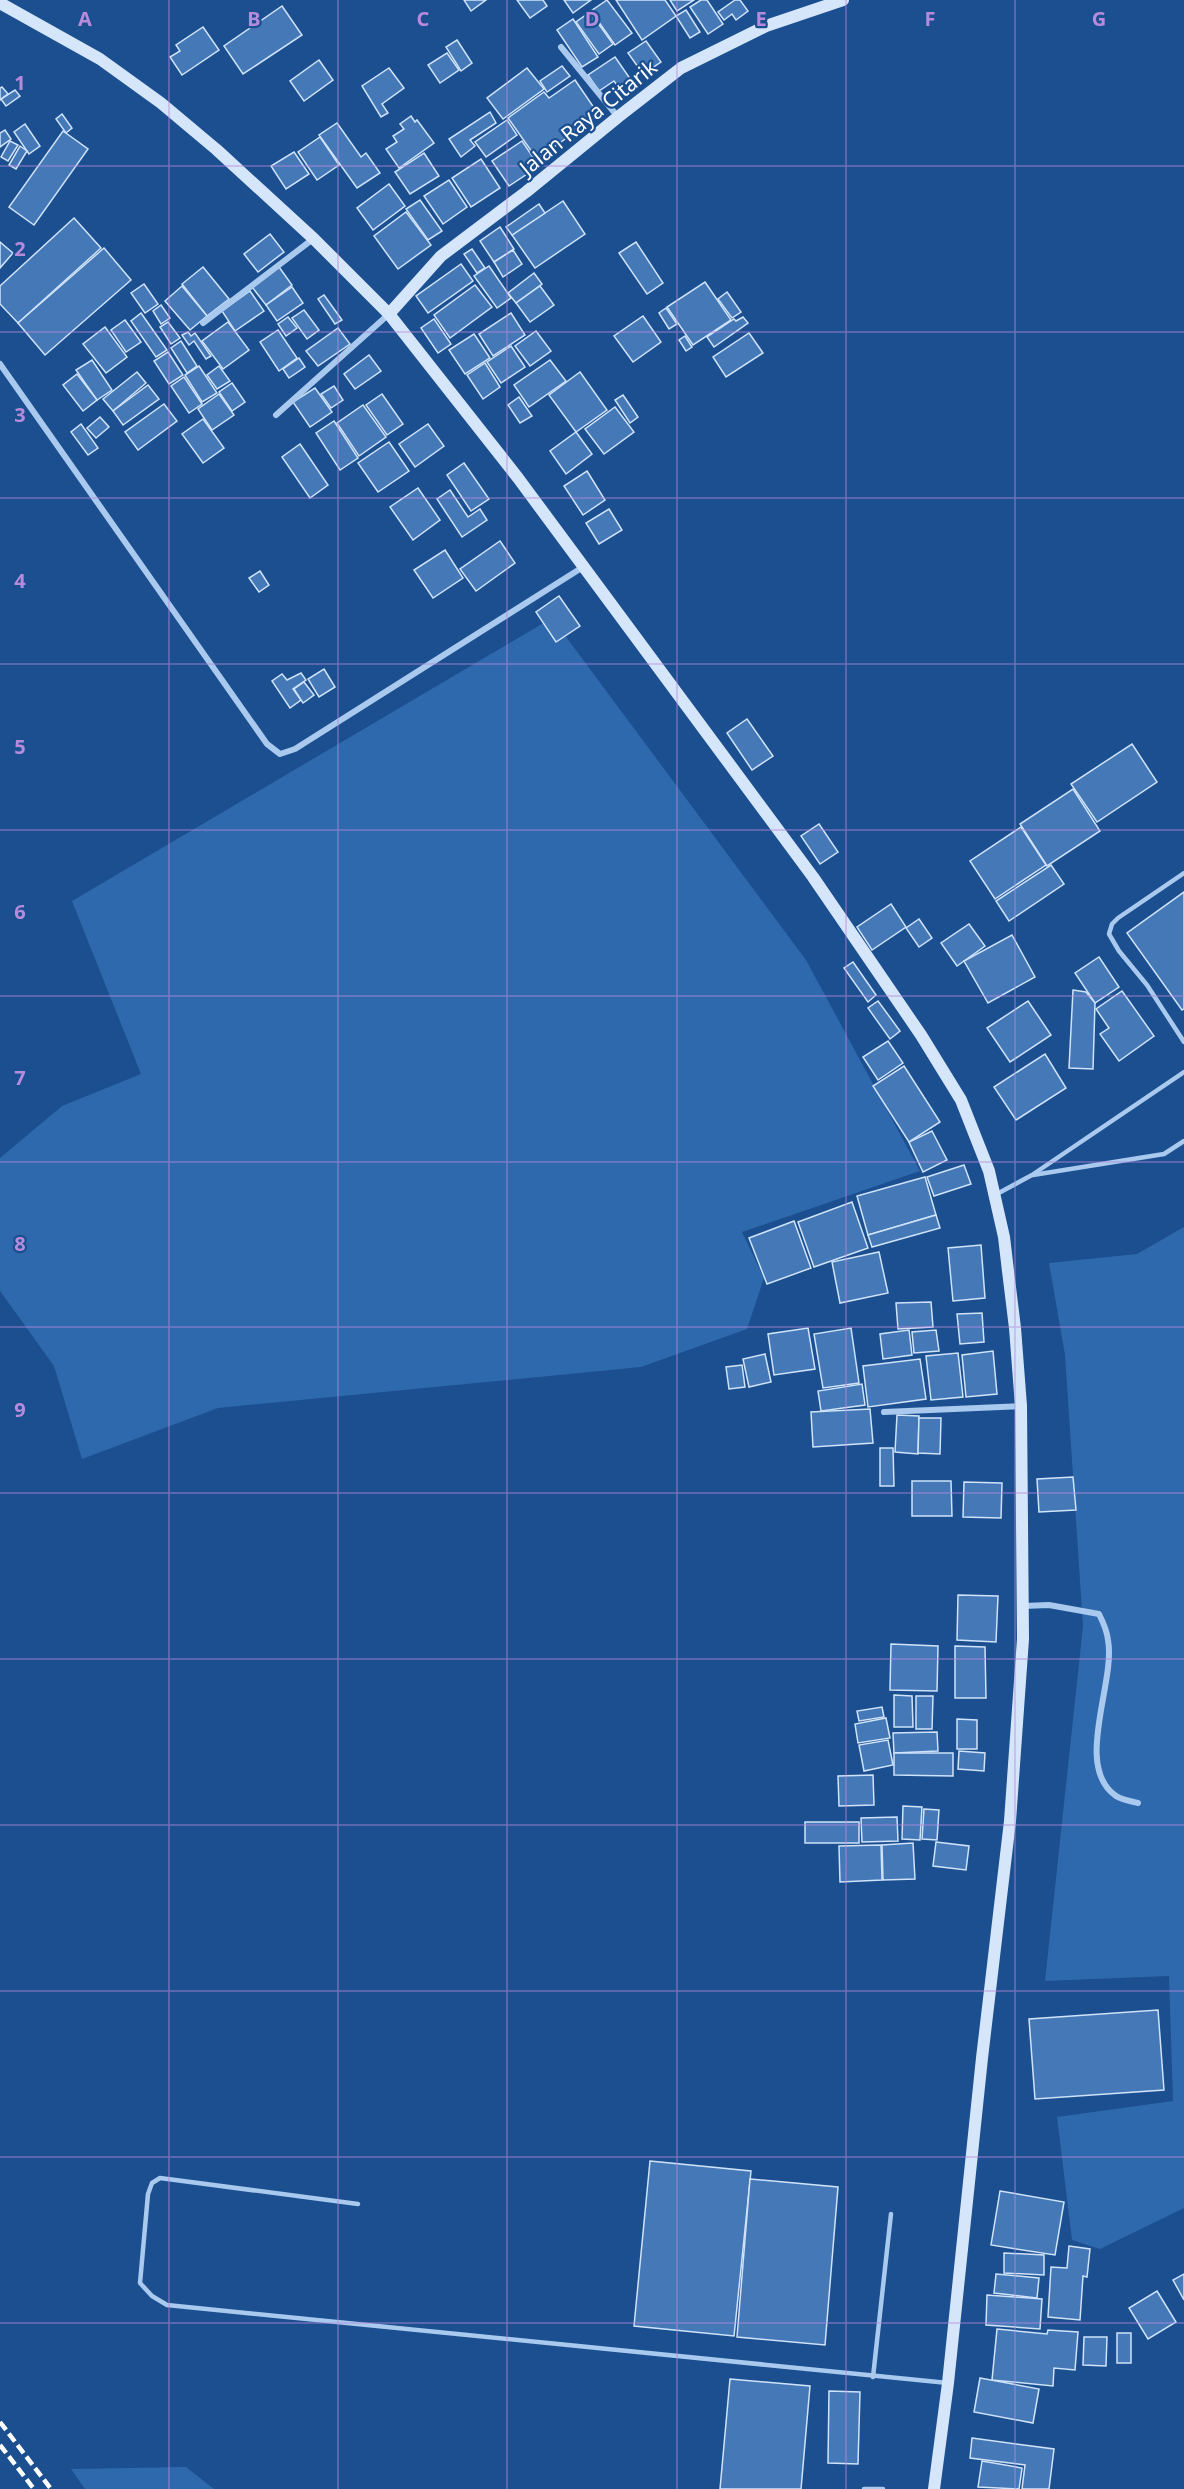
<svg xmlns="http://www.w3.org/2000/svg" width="1184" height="2489" viewBox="0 0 1184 2489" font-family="'Noto Sans',sans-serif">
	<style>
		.green { fill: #2e69ad }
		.building { fill: #4478b7; stroke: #cfe3fa; stroke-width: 1.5 }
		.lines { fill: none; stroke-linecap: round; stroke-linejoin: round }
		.lane { stroke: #a9c9ee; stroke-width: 4.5 }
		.street { stroke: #a9c9ee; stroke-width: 6 }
		.secondary { stroke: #d6e6fa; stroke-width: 12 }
		.rail { stroke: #fff; stroke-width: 4.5; stroke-dasharray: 10 4.5; stroke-linecap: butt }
		.grid { fill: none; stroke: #b68bdc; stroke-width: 1.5; stroke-opacity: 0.55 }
		.labels { text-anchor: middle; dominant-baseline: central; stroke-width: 4.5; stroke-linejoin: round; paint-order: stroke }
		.street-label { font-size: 21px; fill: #fff; stroke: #1b4f8f }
		.grid-label { font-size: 20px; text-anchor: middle; font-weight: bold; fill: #b68bdc; stroke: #1b4f8f; stroke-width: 4.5; stroke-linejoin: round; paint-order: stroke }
	</style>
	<rect width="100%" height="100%" fill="#1b4f8f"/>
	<g class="green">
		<polygon points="552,618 806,960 920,1171 742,1232 764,1278 747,1329 641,1367 218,1408 82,1459 54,1366 0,1291 0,1158 62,1106 141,1074 72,901"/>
		<polygon points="1184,1227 1184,2208 1100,2249 1072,2240 1057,2117 1173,2101 1169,1976 1045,1981 1083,1626 1065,1355 1049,1263 1137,1254"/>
		<polygon points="186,2467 214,2489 85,2489 71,2469"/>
	</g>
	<g class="building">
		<polygon points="464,0 486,0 471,11"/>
		<polygon points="517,0 543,0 547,6 530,18"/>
		<polygon points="564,0 591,0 573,13"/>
		<polygon points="607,0 632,33 615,45 591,11"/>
		<polygon points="616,0 665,0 676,16 642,40"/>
		<polygon points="670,0 694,0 677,11"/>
		<polygon points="701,0 707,0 723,24 708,34 690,7"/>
		<polygon points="735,0 740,0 748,11 736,20 732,14 724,20 718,12"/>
		<polygon points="282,6 302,35 243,74 224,46"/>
		<polygon points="686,10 700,32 690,38 676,16"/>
		<polygon points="590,12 613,44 599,54 576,22"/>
		<polygon points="573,19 598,57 582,67 557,30"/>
		<polygon points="203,27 219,50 182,75 170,57 180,51 176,45"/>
		<polygon points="457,40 472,63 461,71 446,47"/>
		<polygon points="646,41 661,62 643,74 628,53"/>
		<polygon points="447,53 459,70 440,83 428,65"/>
		<polygon points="615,57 631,80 619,88 614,81 599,91 588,75"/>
		<polygon points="319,60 333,80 304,101 290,81"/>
		<polygon points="562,66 570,76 547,92 540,81"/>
		<polygon points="389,68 404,88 382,104 388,113 381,117 362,86"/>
		<polygon points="527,68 544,89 503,119 487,98"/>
		<polygon points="575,80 599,115 537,159 508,118 544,92 549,98"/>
		<polygon points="2,87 8,94 0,100 0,88"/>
		<polygon points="15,90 20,96 6,106 1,99"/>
		<polygon points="490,112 496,123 470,140 475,146 461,157 449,139"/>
		<polygon points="62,114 72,128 66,133 56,119"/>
		<polygon points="411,116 415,122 417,120 434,143 399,168 386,149 397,142 393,136 404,129 400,124"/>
		<polygon points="507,120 517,135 486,157 475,142"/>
		<polygon points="337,123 361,157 366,153 380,173 357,188 319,135"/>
		<polygon points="25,124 40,146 29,154 14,132"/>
		<polygon points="5,130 11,139 0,147 0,133"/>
		<polygon points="63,131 88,149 34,225 9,207"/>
		<polygon points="320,137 339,165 317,180 298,152"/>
		<polygon points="10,141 18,145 8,161 1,157"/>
		<polygon points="522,141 539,166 509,186 492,161"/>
		<polygon points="20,146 27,151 16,169 9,165"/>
		<polygon points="294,152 309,174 286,189 271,166"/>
		<polygon points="424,153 439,176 410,194 395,172"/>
		<polygon points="481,159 500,188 471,207 452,178"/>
		<polygon points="449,180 467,207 443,224 424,196"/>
		<polygon points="389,184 405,206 373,230 357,208"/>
		<polygon points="420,200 442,231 428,240 406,209"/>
		<polygon points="563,201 585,234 535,268 512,235"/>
		<polygon points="539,204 545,213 512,235 506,227"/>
		<polygon points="406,212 431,245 398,269 374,236"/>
		<polygon points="74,218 101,248 18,323 0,304 0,286"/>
		<polygon points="500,227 514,249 494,262 480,241"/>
		<polygon points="270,234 284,252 258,272 244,254"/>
		<polygon points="0,242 13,253 0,268"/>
		<polygon points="636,242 663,283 647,294 619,253"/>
		<polygon points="104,248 131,280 45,355 18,323"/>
		<polygon points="472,249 485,268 477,273 464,254"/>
		<polygon points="513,250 522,264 503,277 494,262"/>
		<polygon points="461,264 473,281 428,313 416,296"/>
		<polygon points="489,266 511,298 497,308 474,276"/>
		<polygon points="203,267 229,299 207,316 182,284"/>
		<polygon points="279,267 292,285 266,305 252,287"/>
		<polygon points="534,273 542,284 516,303 508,293"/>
		<polygon points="705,282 731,320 693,345 667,307"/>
		<polygon points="144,284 158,304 145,313 131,293"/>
		<polygon points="475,285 492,307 450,338 434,315"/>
		<polygon points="182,286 207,316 190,330 165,301"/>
		<polygon points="540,286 554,305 530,322 516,303"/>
		<polygon points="292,287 303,303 277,321 266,305"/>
		<polygon points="250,291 264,311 235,331 222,311"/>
		<polygon points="727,292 741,312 732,318 718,299"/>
		<polygon points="324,295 342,320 335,324 318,299"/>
		<polygon points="161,305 170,318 161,324 153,311"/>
		<polygon points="666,308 677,324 669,329 659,313"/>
		<polygon points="304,310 319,330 307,339 292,318"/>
		<polygon points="141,313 167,350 156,357 131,321"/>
		<polygon points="511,313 525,335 493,356 479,334"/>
		<polygon points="643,316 661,342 633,362 614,336"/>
		<polygon points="288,317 297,328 286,336 278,324"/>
		<polygon points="743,317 748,323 714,347 707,337 734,319 736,321"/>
		<polygon points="434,319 451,344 438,353 421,328"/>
		<polygon points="125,320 141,342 126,352 111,330"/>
		<polygon points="168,322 180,338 171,344 160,327"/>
		<polygon points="228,322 249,350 223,369 202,341"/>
		<polygon points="105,327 127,357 106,373 83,344"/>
		<polygon points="338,328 350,344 318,366 306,351"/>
		<polygon points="278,330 297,358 279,371 260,342"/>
		<polygon points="536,331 551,351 530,366 515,346"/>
		<polygon points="188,332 191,336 195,333 211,356 206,359 194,341 189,345 182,335"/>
		<polygon points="749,333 763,353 726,377 713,357"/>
		<polygon points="474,334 490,358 465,374 449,350"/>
		<polygon points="685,336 692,347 686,351 679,340"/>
		<polygon points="181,341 197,366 187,373 171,348"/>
		<polygon points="511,346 525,367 501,383 487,362"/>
		<polygon points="168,352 183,375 169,384 154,361"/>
		<polygon points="369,355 381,371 355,389 344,374"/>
		<polygon points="299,358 305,367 289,378 283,369"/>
		<polygon points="92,360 112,390 97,400 76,370"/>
		<polygon points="550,360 566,381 529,407 514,385"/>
		<polygon points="485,363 500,387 483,399 467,375"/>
		<polygon points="199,366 217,393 202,402 185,375"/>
		<polygon points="219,366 230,381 217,389 207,375"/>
		<polygon points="137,372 146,383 113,411 103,399"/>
		<polygon points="580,372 607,410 576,432 549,395"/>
		<polygon points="77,374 97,400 83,411 63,385"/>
		<polygon points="184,377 202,404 189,413 171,386"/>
		<polygon points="232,383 245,402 232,411 219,392"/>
		<polygon points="148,385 159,399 123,425 113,411"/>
		<polygon points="334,386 343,400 331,408 321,394"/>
		<polygon points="315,388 332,412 310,427 293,402"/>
		<polygon points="219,394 234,415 212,430 198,409"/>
		<polygon points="382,394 403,424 387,435 366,405"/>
		<polygon points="623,395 638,417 630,423 615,400"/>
		<polygon points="519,397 532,416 520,423 508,405"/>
		<polygon points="164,404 177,421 138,450 125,432"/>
		<polygon points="363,405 386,437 359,456 337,423"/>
		<polygon points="615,407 634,432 604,454 585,429"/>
		<polygon points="100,417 109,427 96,438 87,428"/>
		<polygon points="203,419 224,448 203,463 182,434"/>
		<polygon points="334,421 358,458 340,470 316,433"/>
		<polygon points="81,424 98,448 88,455 71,432"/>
		<polygon points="428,424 444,446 415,467 399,444"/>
		<polygon points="576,432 592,454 566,474 550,451"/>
		<polygon points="389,442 409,471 378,492 358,463"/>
		<polygon points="300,444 328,485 310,498 282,457"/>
		<polygon points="464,463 489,499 471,511 447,475"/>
		<polygon points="587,471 605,500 583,515 564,486"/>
		<polygon points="418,488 440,520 413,540 390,507"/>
		<polygon points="450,490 468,517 480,509 487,520 462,537 437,499"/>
		<polygon points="609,509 622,530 599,544 586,523"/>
		<polygon points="500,541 515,563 476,591 460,569"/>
		<polygon points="445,550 463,578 433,598 414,570"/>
		<polygon points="260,571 269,585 259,592 249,578"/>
		<polygon points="559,596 580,626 556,642 536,612"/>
		<polygon points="324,669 335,687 319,697 308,679"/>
		<polygon points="301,673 306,680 293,689 301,700 290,708 272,681 282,674 287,680"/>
		<polygon points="304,682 314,695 303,703 294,689"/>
		<polygon points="747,719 773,756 752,770 727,733"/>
		<polygon points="1132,744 1157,782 1097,822 1071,784"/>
		<polygon points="1073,789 1100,831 1047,866 1020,824"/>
		<polygon points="819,824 838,852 820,864 801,836"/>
		<polygon points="1021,827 1046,865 995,899 970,861"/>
		<polygon points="1051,865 1064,884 1009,921 996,901"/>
		<polygon points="1184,892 1184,1009 1182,1010 1127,933"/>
		<polygon points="891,904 906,927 872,950 857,927"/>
		<polygon points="919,919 932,938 919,947 906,928"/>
		<polygon points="969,924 985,946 957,966 941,943"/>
		<polygon points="1012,935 1035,977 988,1003 964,961"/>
		<polygon points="1099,957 1119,987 1095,1003 1075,973"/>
		<polygon points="853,962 876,995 868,1002 844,968"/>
		<polygon points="1073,990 1086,992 1095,1003 1093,1069 1069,1068"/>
		<polygon points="1122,991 1154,1036 1119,1061 1100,1034 1109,1028 1096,1009"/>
		<polygon points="878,1001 900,1031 890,1039 868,1008"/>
		<polygon points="1028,1001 1051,1035 1010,1062 987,1028"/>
		<polygon points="888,1041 903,1063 878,1080 863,1057"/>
		<polygon points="1045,1054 1066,1088 1016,1120 994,1087"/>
		<polygon points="904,1066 940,1122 909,1142 873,1086"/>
		<polygon points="932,1131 947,1160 923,1172 909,1142"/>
		<polygon points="964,1165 971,1184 934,1196 927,1177"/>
		<polygon points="925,1177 936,1215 868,1235 857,1196"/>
		<polygon points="852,1202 868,1248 814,1267 798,1222"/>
		<polygon points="936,1215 940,1228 872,1247 868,1235"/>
		<polygon points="794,1221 811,1268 767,1284 749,1238"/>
		<polygon points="981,1245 985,1298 953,1301 948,1248"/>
		<polygon points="879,1252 888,1293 840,1303 832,1262"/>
		<polygon points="931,1302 933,1327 898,1329 896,1303"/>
		<polygon points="982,1313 984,1342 960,1344 957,1314"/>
		<polygon points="808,1328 815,1369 774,1375 768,1334"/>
		<polygon points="851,1328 859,1383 823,1388 814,1334"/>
		<polygon points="909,1330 912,1355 883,1359 880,1334"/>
		<polygon points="936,1330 939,1351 914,1353 912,1332"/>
		<polygon points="993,1351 997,1394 966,1397 962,1355"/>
		<polygon points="958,1353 963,1397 931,1400 926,1356"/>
		<polygon points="765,1354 771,1382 749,1387 743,1359"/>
		<polygon points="920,1359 926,1399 868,1407 863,1366"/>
		<polygon points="742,1365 745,1387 729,1389 726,1367"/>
		<polygon points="862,1384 865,1405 821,1411 818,1391"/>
		<polygon points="870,1409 873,1443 813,1447 811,1412"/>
		<polygon points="897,1415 919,1416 918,1454 895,1452"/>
		<polygon points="919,1418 941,1418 940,1454 918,1453"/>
		<polygon points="880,1448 893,1448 894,1486 880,1486"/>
		<polygon points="1073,1477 1076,1510 1039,1512 1037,1479"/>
		<polygon points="912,1481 951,1481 952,1516 912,1516"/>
		<polygon points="964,1482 1002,1483 1001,1518 963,1517"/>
		<polygon points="958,1595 998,1596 996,1642 957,1640"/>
		<polygon points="891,1644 938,1646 937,1691 890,1690"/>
		<polygon points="955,1646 985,1647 986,1698 955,1698"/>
		<polygon points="894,1695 912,1696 913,1727 894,1727"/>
		<polygon points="916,1696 933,1696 932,1729 916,1729"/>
		<polygon points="882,1707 884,1717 859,1721 857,1711"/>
		<polygon points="886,1718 890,1738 858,1743 855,1724"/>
		<polygon points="957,1719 977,1720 977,1749 957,1749"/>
		<polygon points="937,1732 938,1751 894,1753 893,1733"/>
		<polygon points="888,1740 893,1765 864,1771 859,1745"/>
		<polygon points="959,1751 985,1753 984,1771 958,1769"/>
		<polygon points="894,1753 953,1753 953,1776 894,1775"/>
		<polygon points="873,1775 874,1805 839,1806 838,1776"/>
		<polygon points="903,1806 922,1807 920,1840 902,1839"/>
		<polygon points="924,1809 939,1810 937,1840 922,1839"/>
		<polygon points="897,1817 898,1841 862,1842 861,1818"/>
		<rect x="805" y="1822" width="54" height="21"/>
		<polygon points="936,1842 969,1846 966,1870 933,1866"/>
		<polygon points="913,1843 915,1879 883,1880 882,1845"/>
		<polygon points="881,1845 882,1880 840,1882 839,1846"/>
		<polygon points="1158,2010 1164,2090 1035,2099 1029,2019"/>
		<polygon points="650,2161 751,2171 734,2336 634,2326"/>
		<polygon points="750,2179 838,2187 825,2345 737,2337"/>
		<polygon points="1000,2191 1064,2202 1055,2255 991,2245"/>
		<polygon points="1069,2246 1090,2249 1087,2277 1083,2276 1080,2320 1048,2317 1051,2267 1067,2268"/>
		<polygon points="1004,2253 1044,2255 1044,2275 1004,2273"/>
		<polygon points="996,2274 1039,2278 1037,2298 994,2293"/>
		<polygon points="1184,2274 1184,2300 1173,2280"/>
		<polygon points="1157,2291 1176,2322 1148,2339 1129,2308"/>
		<polygon points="987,2295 1042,2299 1040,2329 986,2325"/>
		<polygon points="997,2329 1047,2334 1048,2330 1078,2332 1075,2370 1054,2368 1053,2386 992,2380"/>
		<rect x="1117" y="2333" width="14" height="30"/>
		<polygon points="1084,2337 1107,2337 1106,2366 1083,2365"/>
		<polygon points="980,2378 1039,2389 1033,2423 974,2412"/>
		<polygon points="730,2379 810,2386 801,2489 720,2489"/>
		<polygon points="829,2391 860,2392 858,2464 828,2463"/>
		<polygon points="972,2438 1054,2449 1049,2489 1022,2489 1025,2465 970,2458"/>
		<polygon points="982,2461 1022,2468 1019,2489 978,2487"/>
	</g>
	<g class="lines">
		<g class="lane">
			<polyline points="1184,873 1118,918 1112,924 1109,934 1119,951 1147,985 1184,1042"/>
			<polyline points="1033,1175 1164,1154 1184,1141"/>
			<polyline points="995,1195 1032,1175 1184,1072"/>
			<polyline points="358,2204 160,2178 152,2183 148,2194 140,2283 152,2296 167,2305 948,2383"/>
			<polyline points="873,2377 891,2214"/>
			<polyline points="864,2489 883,2489"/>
		</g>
		<g class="street">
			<polyline points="561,47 618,117"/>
			<polyline points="203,323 313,239"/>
			<polyline points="0,364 267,744 280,754 295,749 583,567"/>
			<polyline points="276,415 389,314"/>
			<polyline points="884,1412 1021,1406"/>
			<path d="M 1023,1606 L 1049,1605 L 1099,1614 C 1103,1622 1107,1630 1108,1640 C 1116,1683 1073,1766 1116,1796 C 1122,1800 1131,1801 1138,1803"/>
		</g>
		<g class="secondary">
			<polyline points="0,3 100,59 161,103 217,150 314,239 389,314 518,478 813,877 921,1035 961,1100 989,1171 1004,1237 1008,1271 1015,1328 1021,1406 1023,1639 1010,1821 982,2058 948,2383 934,2489"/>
			<polyline points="389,314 441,256 526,192 618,117 681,68 766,26 843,0"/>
		</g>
		<g class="rail">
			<polyline points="0,2422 51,2489"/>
			<polyline points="0,2445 34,2489"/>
		</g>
	</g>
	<path class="grid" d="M 169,0 L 169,2489M 338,0 L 338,2489M 507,0 L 507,2489M 677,0 L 677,2489M 846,0 L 846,2489M 1015,0 L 1015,2489M 0,166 L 1184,166M 0,332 L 1184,332M 0,498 L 1184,498M 0,664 L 1184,664M 0,830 L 1184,830M 0,996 L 1184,996M 0,1162 L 1184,1162M 0,1327 L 1184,1327M 0,1493 L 1184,1493M 0,1659 L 1184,1659M 0,1825 L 1184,1825M 0,1991 L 1184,1991M 0,2157 L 1184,2157M 0,2323 L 1184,2323"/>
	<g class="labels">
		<g class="street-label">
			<text transform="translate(588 117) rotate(-39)">Jalan Raya Citarik</text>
		</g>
	</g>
	<g class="grid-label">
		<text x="85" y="26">A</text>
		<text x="254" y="26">B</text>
		<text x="423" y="26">C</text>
		<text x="592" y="26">D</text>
		<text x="761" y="26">E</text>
		<text x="930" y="26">F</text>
		<text x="1099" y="26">G</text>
		<text x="20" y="90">1</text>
		<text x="20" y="256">2</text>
		<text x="20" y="422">3</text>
		<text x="20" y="588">4</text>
		<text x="20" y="754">5</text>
		<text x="20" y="919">6</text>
		<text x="20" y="1085">7</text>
		<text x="20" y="1251">8</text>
		<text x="20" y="1417">9</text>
	</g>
</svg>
